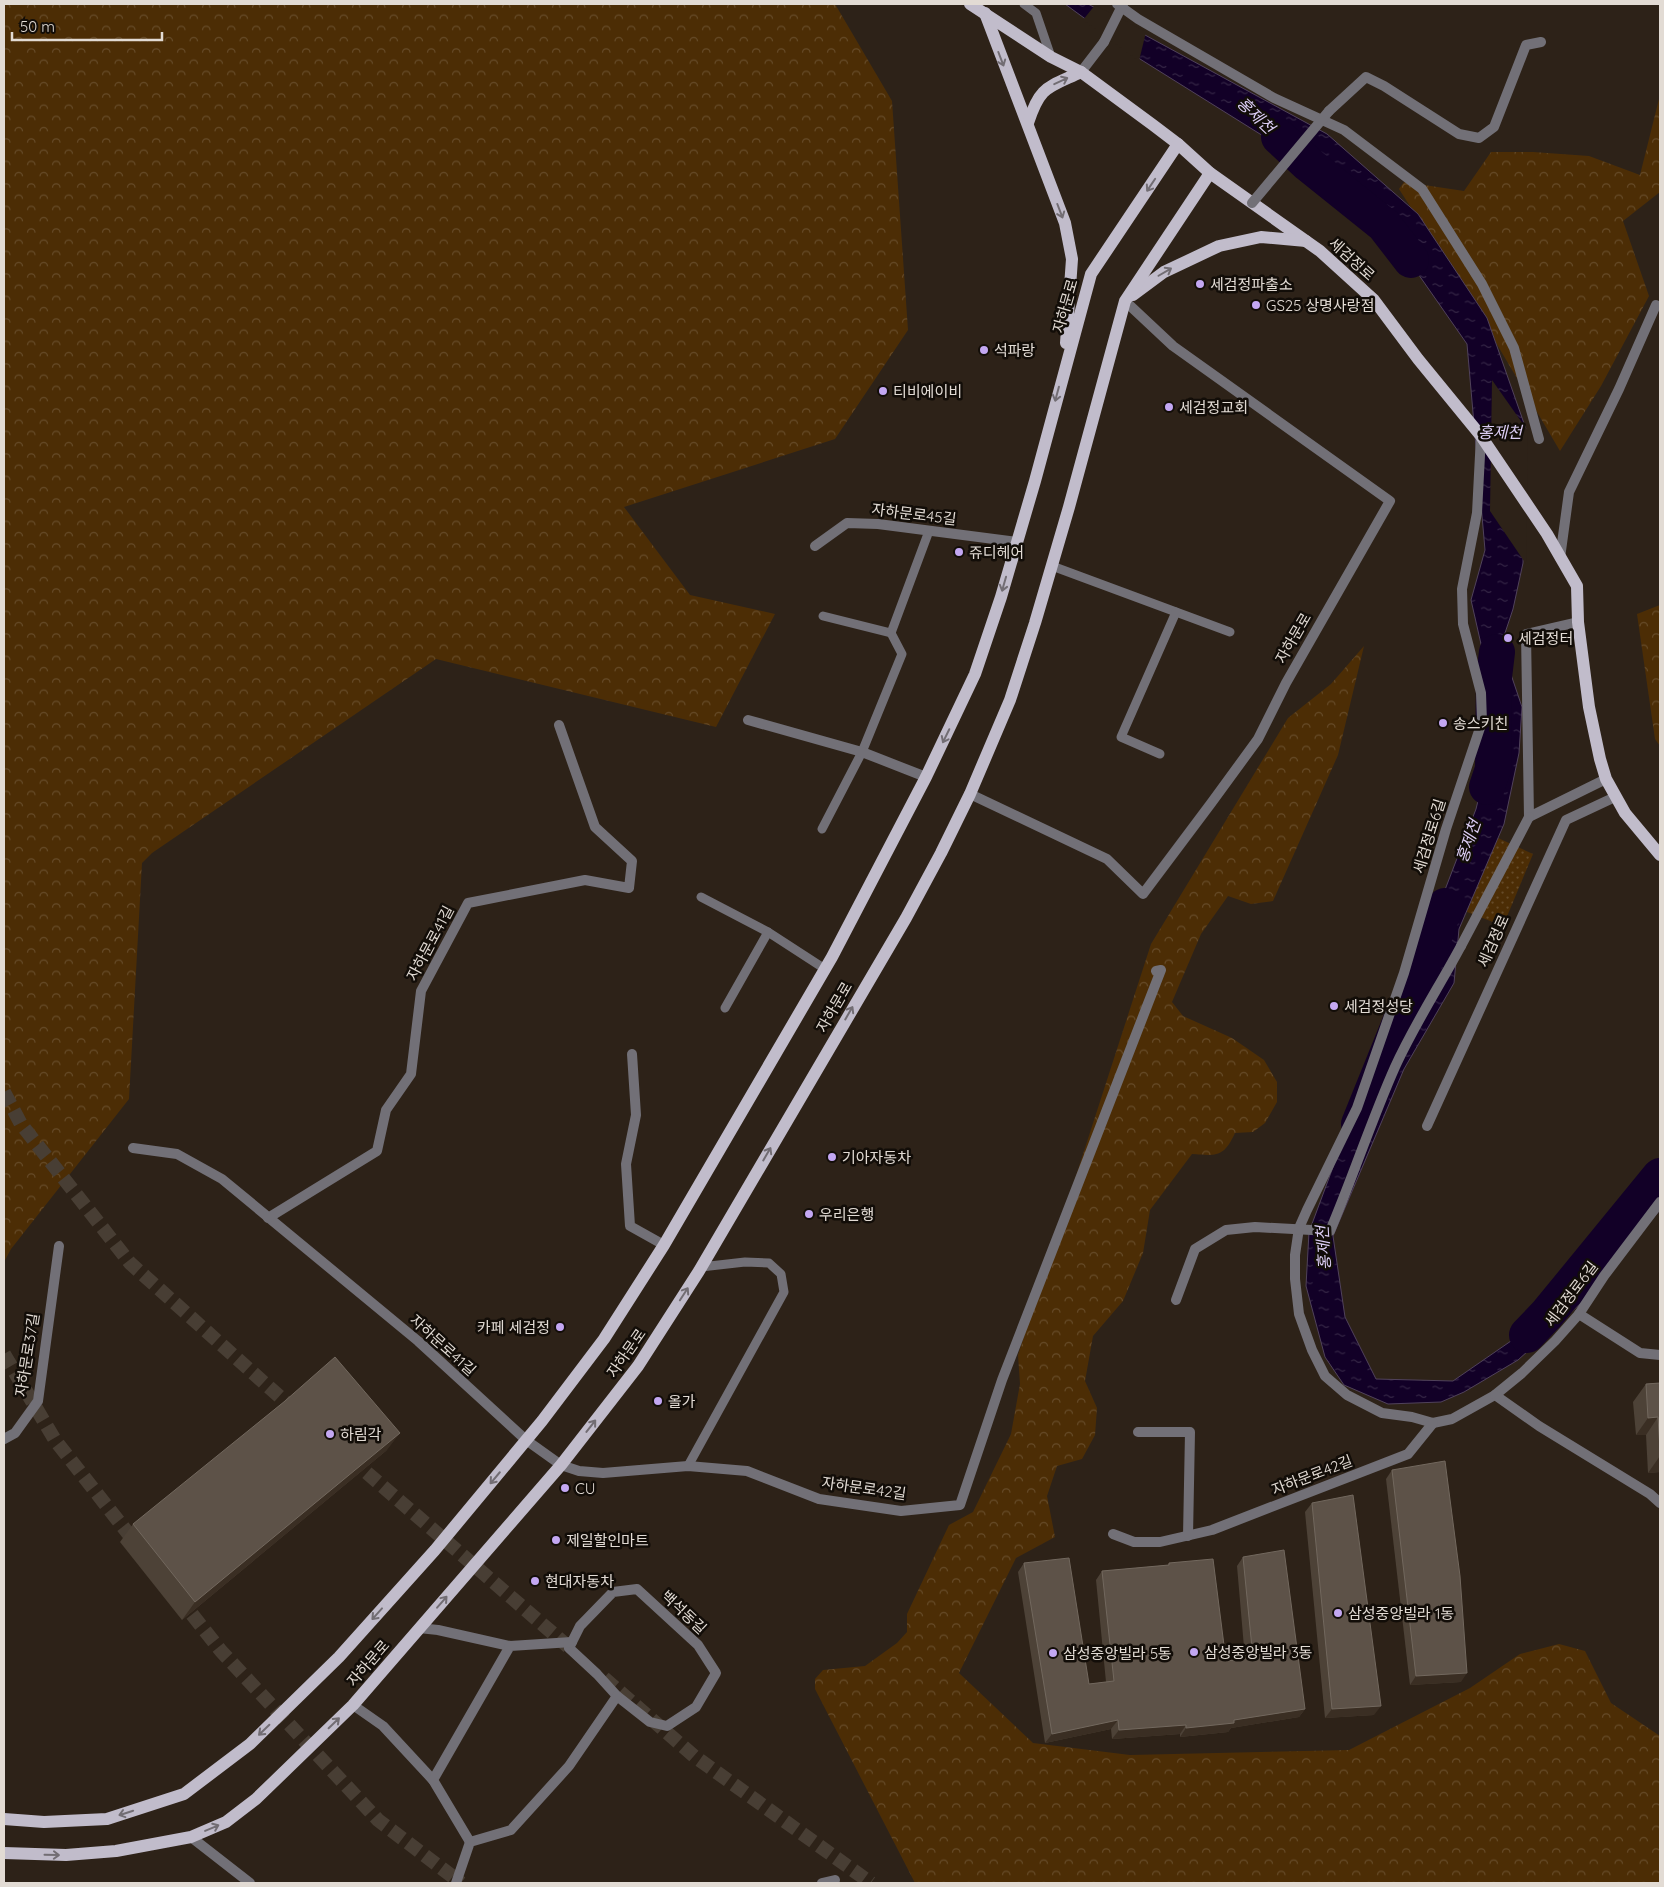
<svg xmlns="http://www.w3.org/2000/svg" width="1664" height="1887" viewBox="0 0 1664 1887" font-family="Quicksand,'Noto Sans KR',sans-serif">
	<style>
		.forest { fill: url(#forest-crowns) }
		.park { fill: url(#park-dots) }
		.water { fill: url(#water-ripples); stroke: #50425b }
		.pier { fill: #2d2218 }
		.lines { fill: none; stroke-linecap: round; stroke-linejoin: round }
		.river { stroke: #120027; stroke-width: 36 }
		.trunk-tunnel { stroke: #483e34; stroke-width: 14; stroke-dasharray: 14 7; stroke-linecap: butt }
		.service { stroke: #727077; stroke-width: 9 }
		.pedestrian { stroke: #727077; stroke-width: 10 }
		.minor { stroke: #727077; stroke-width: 10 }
		.primary { stroke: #c1bccb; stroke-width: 12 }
		.minor-bridge { stroke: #727077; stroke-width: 10 }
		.wall { fill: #4d4237 }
		.shaded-wall { fill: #3a2e23 }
		.building { fill: #5d5248; stroke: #72685e }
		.oneway { stroke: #726d73 }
		.poi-dot { fill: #c3a7f2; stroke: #120d08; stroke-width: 2 }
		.labels { text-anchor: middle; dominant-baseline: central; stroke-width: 5; stroke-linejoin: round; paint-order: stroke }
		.street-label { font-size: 15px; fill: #e2dbd4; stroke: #120d08 }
		.poi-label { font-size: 15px; fill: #e2dbd4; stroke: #120d08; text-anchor: start }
		.water-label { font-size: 16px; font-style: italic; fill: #dbcdf4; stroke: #120d08 }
	</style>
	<defs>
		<pattern id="forest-crowns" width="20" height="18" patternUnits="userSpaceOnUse" patternTransform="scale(1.25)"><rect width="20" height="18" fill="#4c2d05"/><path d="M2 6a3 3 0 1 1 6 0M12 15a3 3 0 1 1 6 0" fill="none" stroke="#664b29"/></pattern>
		<pattern id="park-dots" width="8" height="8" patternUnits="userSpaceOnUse" patternTransform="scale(1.25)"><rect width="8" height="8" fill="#4c2d05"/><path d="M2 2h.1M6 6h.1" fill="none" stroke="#664b29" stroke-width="1.8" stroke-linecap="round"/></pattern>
		<pattern id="water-ripples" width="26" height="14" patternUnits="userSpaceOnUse" patternTransform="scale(1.25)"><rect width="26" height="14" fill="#120027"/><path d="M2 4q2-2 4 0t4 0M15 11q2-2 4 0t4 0" fill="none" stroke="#342545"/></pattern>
	</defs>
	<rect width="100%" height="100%" fill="#2d2218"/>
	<g class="forest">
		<polygon points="4,4 835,4 892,101 908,330 835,439 624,507 690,595 775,614 716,727 436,659 152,853 142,863 129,1099 11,1249 4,1262"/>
		<polygon points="1660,95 1660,192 1623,221 1649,296 1601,386 1560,451 1479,314 1399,189 1404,182 1464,191 1491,152 1533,152 1589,156 1640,175"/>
		<polygon points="1660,605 1660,746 1655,739 1637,614"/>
		<path d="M 1364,646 L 1338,755 L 1273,901 L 1251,904 L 1228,896 L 1201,934 L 1172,1002 L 1183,1016 L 1232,1038 L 1264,1060 L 1277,1082 L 1277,1102 L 1265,1123 L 1253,1132 L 1235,1133 C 1224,1157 1217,1156 1192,1154 L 1150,1210 L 1143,1253 L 1123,1301 L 1093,1336 L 1085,1381 L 1097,1408 L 1095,1435 L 1082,1459 L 1057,1466 L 1047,1496 L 1055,1537 L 1016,1558 L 959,1673 L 1033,1743 L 1130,1755 L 1349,1750 L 1470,1688 L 1520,1654 L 1559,1644 L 1585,1651 L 1611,1703 L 1660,1736 L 1660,1883 L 915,1883 L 815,1689 L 815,1679 L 823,1670 L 865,1666 L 897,1643 L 907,1632 L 907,1614 L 949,1525 L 973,1512 L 1011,1434 L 1020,1384 L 1018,1355 L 1151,944 L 1288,718 L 1331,684 Z"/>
	</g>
	<polygon class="park" points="1487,833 1533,854 1503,926 1457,908"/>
	<polygon class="water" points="1065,4 1088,4 1327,134 1418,214 1487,318 1526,429 1523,563 1513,609 1501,645 1522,707 1519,753 1504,824 1459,929 1454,983 1404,1069 1333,1236 1345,1317 1376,1379 1453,1381 1524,1332 1578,1281 1650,1198 1660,1183 1660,1210 1581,1303 1518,1360 1464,1392 1441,1402 1388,1404 1344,1385 1325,1357 1306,1286 1309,1232 1336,1159 1387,1060 1406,1019 1428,989 1428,934 1476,809 1498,719 1471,600 1485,550 1467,344 1384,225 1308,164 1140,59"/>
	<g class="pier">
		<polygon points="1095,5 1146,32 1139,61 1083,20"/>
		<polygon points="1492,380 1528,431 1526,564 1490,511"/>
	</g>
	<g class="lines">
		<g class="river">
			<polyline points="1279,137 1308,164 1384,225 1411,260"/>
			<polyline points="1487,787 1493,769 1494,677 1497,652"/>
			<polyline points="1359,1124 1429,951 1445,906"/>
			<polyline points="1527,1335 1547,1314 1660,1176"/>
		</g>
		<g class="trunk-tunnel">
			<polyline points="4,1092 21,1124 130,1263 299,1414"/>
			<polyline points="4,1354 55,1440 138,1546"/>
			<polyline points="351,1459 571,1649"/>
			<polyline points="179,1598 221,1651 378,1820 461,1883"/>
			<polyline points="604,1678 694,1756 871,1883"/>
		</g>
		<g class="service">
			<polyline points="1024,4 1036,13 1051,57"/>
			<polyline points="1052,566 1230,632"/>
			<polyline points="823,616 891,633"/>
			<polyline points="1160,754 1121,737 1176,612"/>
			<polyline points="822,829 862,752 902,654 891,633 929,531"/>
			<polyline points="701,897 768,932 825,969"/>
			<polyline points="725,1008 768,932"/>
			<polyline points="688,1466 784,1292 781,1274 769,1263 745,1262 701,1267"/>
		</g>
		<g class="pedestrian">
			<polyline points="1117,4 1138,19 1274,98 1344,130 1422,189 1482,284 1514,348 1539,439"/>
			<polyline points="1578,622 1526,634 1529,817 1606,779"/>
			<polyline points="1461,946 1529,817"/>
		</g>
		<g class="minor">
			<polyline points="1081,72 1104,42"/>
			<polyline points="1329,111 1366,77 1384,86 1459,134 1479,138 1494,127 1526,45 1541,42"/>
			<polyline points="1481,436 1477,513 1462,589 1463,624 1481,693 1482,722 1446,829 1404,973 1357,1108 1307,1210 1299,1228 1295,1255 1295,1279 1299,1314 1312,1350 1325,1376 1347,1395 1382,1413 1412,1417 1433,1423 1452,1419 1495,1395 1522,1373 1555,1341 1579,1314 1604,1276 1660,1202"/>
			<polyline points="815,546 847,523 878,524 1017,542"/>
			<polyline points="1560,558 1569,492 1619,389 1656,305"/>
			<polyline points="748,720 862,752 926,777"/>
			<polyline points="970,794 1107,859 1143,894 1212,802 1258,739 1286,683 1390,501 1173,346 1125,301"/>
			<polyline points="632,1054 636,1115 626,1164 630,1226 664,1245"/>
			<polyline points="1427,1126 1566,820 1615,797"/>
			<polyline points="133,1148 177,1154 222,1179 418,1341 526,1440 561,1465 579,1471 603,1473 688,1466 747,1471 819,1499 901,1511 960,1505 1002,1380 1161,970 1156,971"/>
			<polyline points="268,1218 377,1151 386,1110 411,1074 421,991 468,903 585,880 629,888 632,861 595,827 559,725"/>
			<path d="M 1176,1300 L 1195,1249 L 1226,1230 L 1255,1227 L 1330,1231 C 1353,1177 1371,1121 1395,1067 C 1414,1025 1439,987 1461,946"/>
			<polyline points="1579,1314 1640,1353 1660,1355"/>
			<polyline points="1495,1395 1539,1426 1650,1494 1660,1503"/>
			<polyline points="1138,1432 1190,1432 1188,1536"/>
			<polyline points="4,1439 15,1433 38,1401 59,1246"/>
			<polyline points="1113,1534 1134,1542 1160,1542 1212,1530 1408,1454 1433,1423"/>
			<polygon points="637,1589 698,1645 716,1673 696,1707 667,1726 650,1722 617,1696 597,1674 569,1648 580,1626 613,1592"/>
			<polyline points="419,1628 438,1630 510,1646"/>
			<polyline points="353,1705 383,1726 433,1780"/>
			<polyline points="191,1837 250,1883"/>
			<polyline points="470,1842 433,1780 510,1646 572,1642"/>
			<polyline points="456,1883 470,1842 511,1830 569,1766 617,1696"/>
			<polyline points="822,1883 835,1880"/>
		</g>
		<g class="primary">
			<polyline points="970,4 1051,57 1081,72 1153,125 1178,144 1210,173 1320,251 1374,300 1418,359 1481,436 1547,534 1577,586 1578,622 1589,707 1600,759 1606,779 1625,813 1660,855"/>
			<polyline points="985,13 1065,223 1072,259 1066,343"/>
			<path d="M 1028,123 C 1040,86 1047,88 1081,72"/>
			<polyline points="1133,295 1164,272 1219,246 1261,237 1306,241"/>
			<polyline points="4,1819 44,1822 107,1819 184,1794 250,1744 339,1657 435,1550 542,1421 604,1339 664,1245 832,957 926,777 975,674 1001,597 1035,481 1091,274 1178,144"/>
			<polyline points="4,1853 66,1855 116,1851 191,1837 226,1822 256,1799 353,1705 561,1465 638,1366 699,1271 906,918 941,853 970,794 1010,700 1035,623 1069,507 1125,301 1210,173"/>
		</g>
		<g class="minor-bridge">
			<polyline points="1104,42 1123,4"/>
			<polyline points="1252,203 1329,111"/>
		</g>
	</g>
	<g class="wall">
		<polygon points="1660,1383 1660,1472 1648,1473 1646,1435 1636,1435 1633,1402 1646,1384"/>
		<polygon points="387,1450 182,1620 120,1542 133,1524"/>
		<polygon points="1392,1470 1461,1682 1410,1685 1386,1479"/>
		<polygon points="1312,1503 1374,1715 1325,1718 1305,1512"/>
		<polygon points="1243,1557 1305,1709 1299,1717 1231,1728 1228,1732 1180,1737 1180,1734 1112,1739 1111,1729 1045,1743 1018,1572 1024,1563 1089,1684 1106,1682 1096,1580 1102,1571 1168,1565 1169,1563 1226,1661 1245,1659 1237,1566"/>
	</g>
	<g class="shaded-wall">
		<polygon points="1658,1417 1646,1435 1636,1435 1648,1418"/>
		<polygon points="400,1433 387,1450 182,1620 195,1602"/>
		<polygon points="1660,1456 1660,1472 1648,1473"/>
		<polygon points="1467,1673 1461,1682 1410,1685 1416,1676"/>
		<polygon points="1381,1706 1374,1715 1325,1718 1332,1709"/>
		<polygon points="1305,1709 1299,1717 1231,1728 1228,1732 1180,1737 1186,1728"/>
		<polygon points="1118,1720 1111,1729 1045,1743 1052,1734"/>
		<polygon points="1186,1725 1180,1734 1112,1739 1119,1730"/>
	</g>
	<g class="building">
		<polygon points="335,1357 400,1433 195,1602 133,1524 285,1401"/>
		<polygon points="1660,1383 1660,1449 1658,1417 1648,1418 1646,1384"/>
		<polygon points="1445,1461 1460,1576 1467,1673 1416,1676 1392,1470"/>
		<polygon points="1353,1495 1381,1706 1332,1709 1312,1503"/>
		<polygon points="1284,1550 1305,1709 1234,1720 1234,1723 1186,1728 1186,1725 1119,1730 1118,1720 1052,1734 1024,1563 1069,1558 1089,1684 1114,1681 1102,1571 1169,1565 1169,1563 1213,1559 1226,1661 1253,1658 1243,1557"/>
	</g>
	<defs><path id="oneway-shaft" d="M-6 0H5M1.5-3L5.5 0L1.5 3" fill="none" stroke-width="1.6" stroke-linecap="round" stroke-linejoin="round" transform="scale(1.25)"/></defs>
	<g class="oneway">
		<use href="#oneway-shaft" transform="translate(1001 59) rotate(69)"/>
		<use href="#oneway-shaft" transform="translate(1061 81) rotate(-25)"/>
		<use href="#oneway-shaft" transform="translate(1151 185) rotate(124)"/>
		<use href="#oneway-shaft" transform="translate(1060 211) rotate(69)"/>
		<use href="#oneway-shaft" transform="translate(1165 272) rotate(-30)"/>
		<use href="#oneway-shaft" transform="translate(1057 394) rotate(105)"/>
		<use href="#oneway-shaft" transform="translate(1004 584) rotate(106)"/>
		<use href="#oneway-shaft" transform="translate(946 736) rotate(116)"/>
		<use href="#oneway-shaft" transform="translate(849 1013) rotate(-60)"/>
		<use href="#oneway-shaft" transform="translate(767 1154) rotate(-60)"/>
		<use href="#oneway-shaft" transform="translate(684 1294) rotate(-57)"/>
		<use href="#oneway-shaft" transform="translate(591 1426) rotate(-52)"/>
		<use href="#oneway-shaft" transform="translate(495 1478) rotate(130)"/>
		<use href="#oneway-shaft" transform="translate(442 1602) rotate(-49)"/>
		<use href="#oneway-shaft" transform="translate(377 1614) rotate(132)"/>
		<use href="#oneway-shaft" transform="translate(334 1723) rotate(-44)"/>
		<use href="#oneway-shaft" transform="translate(264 1730) rotate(136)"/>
		<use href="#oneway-shaft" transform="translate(126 1813) rotate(162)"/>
		<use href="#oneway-shaft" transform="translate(212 1828) rotate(-23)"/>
		<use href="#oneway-shaft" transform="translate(52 1855) rotate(1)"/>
	</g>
	<g class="poi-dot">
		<circle cx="1200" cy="284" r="5"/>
		<circle cx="1256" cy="305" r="5"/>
		<circle cx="984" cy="350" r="5"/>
		<circle cx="883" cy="391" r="5"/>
		<circle cx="1169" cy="407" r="5"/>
		<circle cx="959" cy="552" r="5"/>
		<circle cx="1508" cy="638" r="5"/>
		<circle cx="1443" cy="723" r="5"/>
		<circle cx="1334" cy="1006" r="5"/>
		<circle cx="832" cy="1157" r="5"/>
		<circle cx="809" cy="1214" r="5"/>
		<circle cx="560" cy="1327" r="5"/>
		<circle cx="658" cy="1401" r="5"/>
		<circle cx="330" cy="1434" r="5"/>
		<circle cx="565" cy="1488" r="5"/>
		<circle cx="556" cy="1540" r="5"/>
		<circle cx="535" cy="1581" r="5"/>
		<circle cx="1338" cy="1613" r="5"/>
		<circle cx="1194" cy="1652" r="5"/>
		<circle cx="1053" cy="1653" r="5"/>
	</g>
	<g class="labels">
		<g class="street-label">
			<text transform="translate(1352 259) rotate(42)">세검정로</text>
			<text transform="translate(1065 306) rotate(-74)">자하문로</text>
			<text transform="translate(914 514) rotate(7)">자하문로45길</text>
			<text transform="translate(1293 638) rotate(-60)">자하문로</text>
			<text transform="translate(1429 836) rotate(-73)">세검정로6길</text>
			<text transform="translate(1493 941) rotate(-66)">세검정로</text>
			<text transform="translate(430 943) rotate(-62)">자하문로41길</text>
			<text transform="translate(834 1007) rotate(-60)">자하문로</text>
			<text transform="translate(1571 1294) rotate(-53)">세검정로6길</text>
			<text transform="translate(443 1345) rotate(42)">자하문로41길</text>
			<text transform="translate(626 1353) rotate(-55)">자하문로</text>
			<text transform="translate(27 1355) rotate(-81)">자하문로37길</text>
			<text transform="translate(1312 1475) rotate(-21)">자하문로42길</text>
			<text transform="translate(864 1488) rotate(8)">자하문로42길</text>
			<text transform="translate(684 1612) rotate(43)">백석동길</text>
			<text transform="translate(368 1663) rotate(-49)">자하문로</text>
		</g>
		<g class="poi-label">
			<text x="1210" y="284">세검정파출소</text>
			<text x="1266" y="305">GS25 상명사랑점</text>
			<text x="994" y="350">석파랑</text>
			<text x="893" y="391">티비에이비</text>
			<text x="1179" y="407">세검정교회</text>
			<text x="969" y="552">쥬디헤어</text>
			<text x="1518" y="638">세검정터</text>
			<text x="1453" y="723">송스키친</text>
			<text x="1344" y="1006">세검정성당</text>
			<text x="842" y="1157">기아자동차</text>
			<text x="819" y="1214">우리은행</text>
			<text x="550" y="1327" text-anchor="end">카페 세검정</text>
			<text x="668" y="1401">올가</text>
			<text x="340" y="1434">하림각</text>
			<text x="575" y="1488">CU</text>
			<text x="566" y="1540">제일할인마트</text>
			<text x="545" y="1581">현대자동차</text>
			<text x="1348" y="1613">삼성중앙빌라 1동</text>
			<text x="1204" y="1652">삼성중앙빌라 3동</text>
			<text x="1063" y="1653">삼성중앙빌라 5동</text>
		</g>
		<g class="water-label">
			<text transform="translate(1256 115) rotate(44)">홍제천</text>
			<text x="1500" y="432">홍제천</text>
			<text transform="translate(1468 841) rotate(-71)">홍제천</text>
			<text transform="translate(1323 1248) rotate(-93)">홍제천</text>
		</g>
	</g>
	<rect width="1664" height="1887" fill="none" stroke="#e2dbd4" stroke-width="10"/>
	<path d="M12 32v8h150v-8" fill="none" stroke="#e2dbd4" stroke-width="2.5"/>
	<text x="20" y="32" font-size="15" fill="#e2dbd4" stroke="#120d08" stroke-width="4" paint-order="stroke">50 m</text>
</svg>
